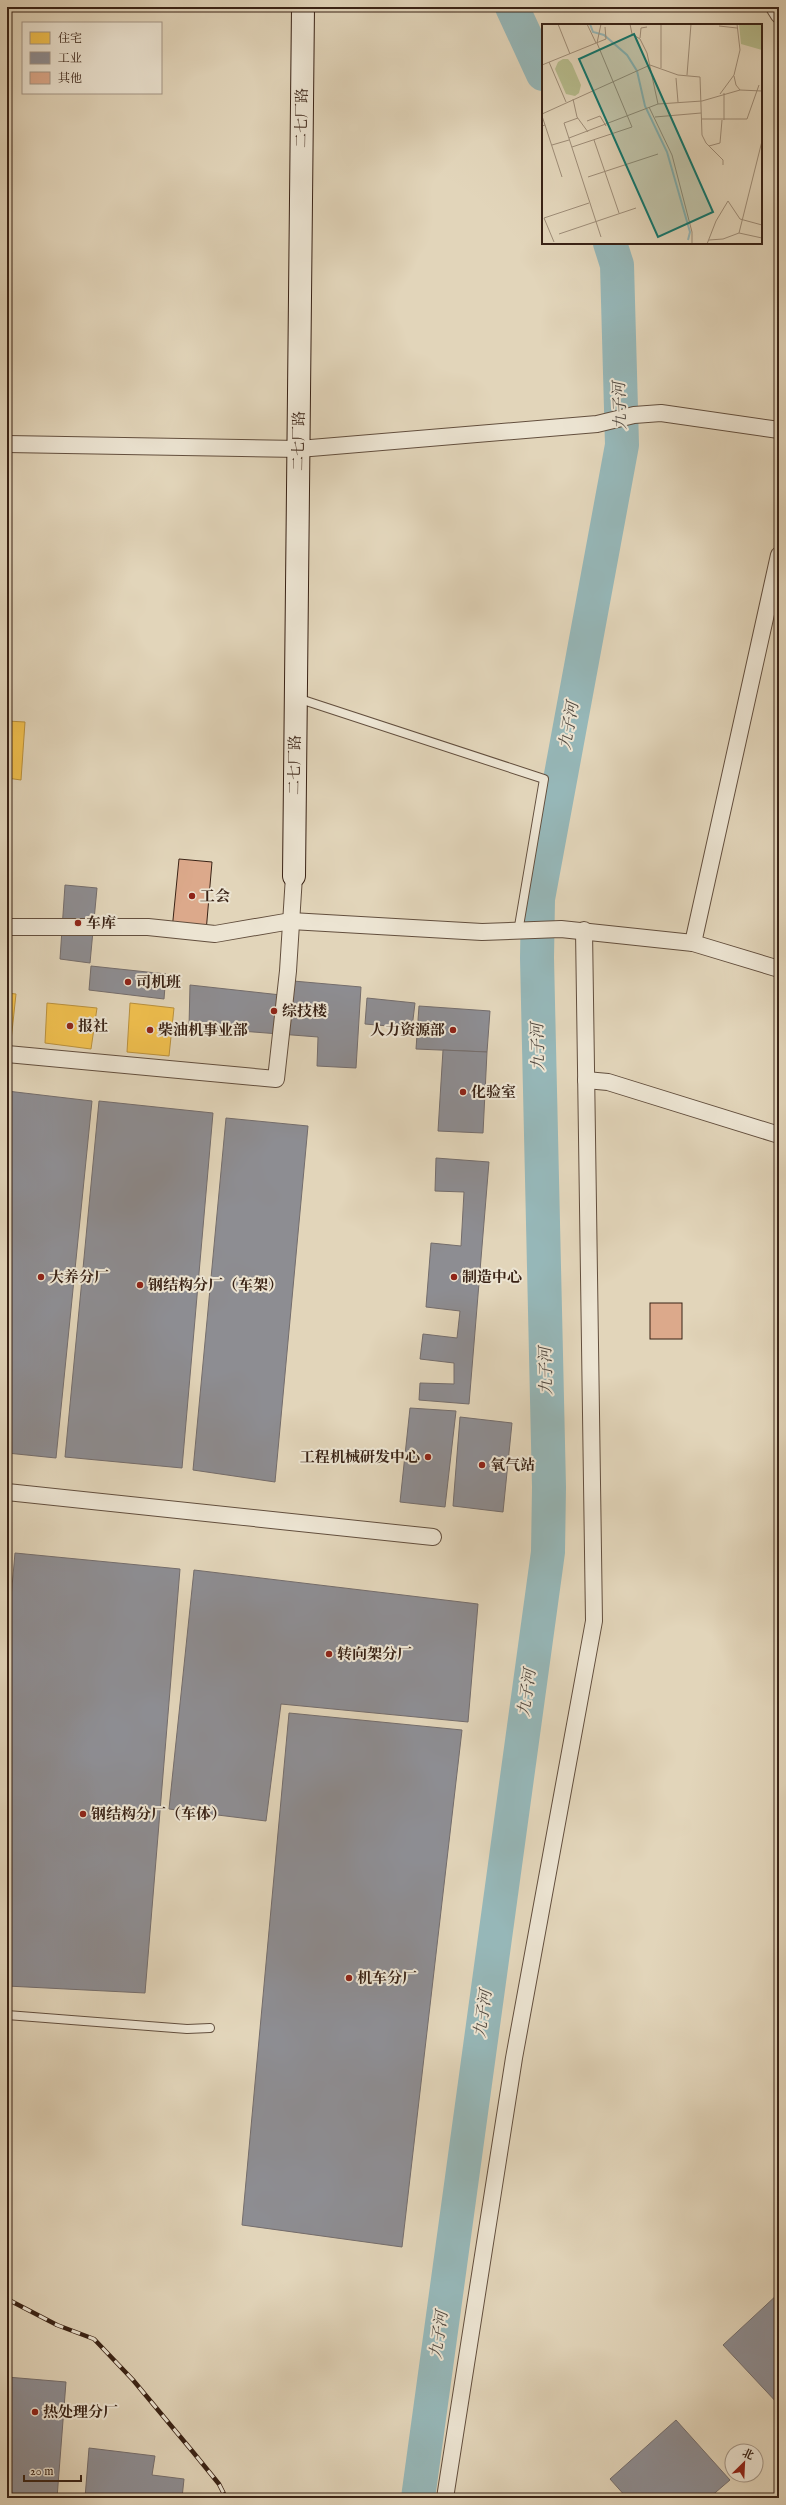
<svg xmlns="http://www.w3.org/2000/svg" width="786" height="2505" viewBox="0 0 786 2505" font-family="'IM FELL English','Noto Serif SC',serif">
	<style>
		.homes { fill: #f2c14e; stroke: #ba913d }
		.industry { fill: #8d8d92; stroke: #746d6c }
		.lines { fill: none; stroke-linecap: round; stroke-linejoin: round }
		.river { stroke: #96b7b8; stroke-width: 34 }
		.building { fill: #dca98b; stroke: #392215 }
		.lane-casing { stroke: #634f3e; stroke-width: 10 }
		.street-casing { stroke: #634f3e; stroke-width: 18 }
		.secondary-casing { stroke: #392215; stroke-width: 24 }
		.lane { stroke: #ece4d2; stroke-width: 8 }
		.street { stroke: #ece4d2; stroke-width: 16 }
		.secondary { stroke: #ece4d2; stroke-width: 22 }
		.rail-casing { stroke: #392215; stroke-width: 4.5 }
		.rail { stroke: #ece4d2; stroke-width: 3; stroke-dasharray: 9; stroke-linecap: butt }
		.poi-dot { fill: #8f2418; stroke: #ece4d2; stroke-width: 1.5 }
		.labels { text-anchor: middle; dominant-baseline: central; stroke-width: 4; stroke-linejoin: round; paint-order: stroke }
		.street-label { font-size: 15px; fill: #392215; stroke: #ece4d2 }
		.poi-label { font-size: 15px; font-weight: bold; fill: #392215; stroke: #ece4d2; text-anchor: start }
		.water-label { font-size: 16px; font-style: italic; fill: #50473e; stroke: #ece4d2 }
		.inset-river { fill: none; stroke: #96b7b8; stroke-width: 2 }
		.inset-road { fill: none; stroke: #9e8d78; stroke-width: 1 }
		.view { fill: #0f766e; fill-opacity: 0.15; stroke: #0f766e; stroke-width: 2 }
		.inset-edge { fill: none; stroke: #392215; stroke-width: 2 }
	</style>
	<rect width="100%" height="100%" fill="#e2d5ba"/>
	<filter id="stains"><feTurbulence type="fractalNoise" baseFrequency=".005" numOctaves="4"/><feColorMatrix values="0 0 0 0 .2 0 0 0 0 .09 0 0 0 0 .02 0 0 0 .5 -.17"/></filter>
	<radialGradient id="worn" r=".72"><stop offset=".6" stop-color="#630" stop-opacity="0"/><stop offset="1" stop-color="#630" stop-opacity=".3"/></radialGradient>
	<g class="homes">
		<polygon points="7,721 25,722 21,780 7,778"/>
		<polygon points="7,993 16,994 11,1041 7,1040"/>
		<polygon points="47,1003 97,1008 91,1049 45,1043"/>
		<polygon points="130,1003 174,1008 169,1056 127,1052"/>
	</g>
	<g class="industry">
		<polygon points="65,885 97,888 90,963 60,959"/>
		<polygon points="91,966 166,974 164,999 89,990"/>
		<polygon points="282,980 361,987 356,1068 317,1066 318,1037 189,1027 190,985 281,995"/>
		<polygon points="367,998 415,1003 412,1028 365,1024"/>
		<polygon points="419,1006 490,1011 487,1052 416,1049"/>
		<polygon points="443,1050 487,1052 483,1133 438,1131"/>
		<polygon points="7,1091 92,1101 56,1458 7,1453"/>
		<polygon points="99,1101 213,1113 182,1468 65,1457"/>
		<polygon points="226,1118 308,1126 275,1482 193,1470"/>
		<polygon points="436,1158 489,1162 469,1404 419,1400 420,1383 454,1384 454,1363 420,1359 423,1334 457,1338 460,1311 426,1307 431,1243 461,1246 464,1192 435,1191"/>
		<polygon points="410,1408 456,1411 445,1507 400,1502"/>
		<polygon points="460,1417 512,1423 503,1512 453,1506"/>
		<polygon points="15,1553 180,1569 145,1993 7,1986 7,1643"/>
		<polygon points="194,1570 478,1604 468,1722 281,1704 266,1821 169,1809"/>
		<polygon points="289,1713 462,1730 402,2247 242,2225"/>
		<polygon points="779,2293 779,2405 723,2345"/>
		<polygon points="7,2377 66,2382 57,2498 7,2498"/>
		<polygon points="676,2420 730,2480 709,2498 627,2498 610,2479"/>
		<polygon points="89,2448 155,2456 152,2475 184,2479 182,2498 85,2498"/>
	</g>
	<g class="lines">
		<g class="river">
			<polyline points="512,7 543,74"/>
			<polyline points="418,2498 548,1552 549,1487 537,958 538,899 622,445 617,265 610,243"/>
		</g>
	</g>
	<g class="building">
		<polygon points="179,859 212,862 206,932 172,930"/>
		<rect x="650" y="1303" width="32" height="36"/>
	</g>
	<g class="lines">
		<defs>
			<g id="lane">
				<polyline points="297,698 544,779 518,932"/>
				<polyline points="7,2015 187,2029 210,2028"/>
			</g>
			<g id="street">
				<polyline points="774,7 779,15"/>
				<polyline points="7,444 299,449 597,424 634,415 661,413 779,430"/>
				<polyline points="7,927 148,927 215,934 291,921 482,932 561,929 693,943 779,969"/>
				<polyline points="693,943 779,555"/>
				<polyline points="7,1054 276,1079 288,971 294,876"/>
				<polyline points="586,1080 608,1082 779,1135"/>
				<polyline points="7,1492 433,1537"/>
				<polyline points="445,2498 514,2058 594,1621 584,930"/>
			</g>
			<polyline id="secondary" points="294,876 303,7"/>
		</defs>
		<use href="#lane" class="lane-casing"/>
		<use href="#street" class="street-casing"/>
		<use href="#secondary" class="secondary-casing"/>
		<use href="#lane" class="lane"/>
		<use href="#street" class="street"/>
		<use href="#secondary" class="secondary"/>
		<defs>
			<polyline id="rail" points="7,2299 57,2325 94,2339 133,2380 193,2452 219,2484 226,2498"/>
		</defs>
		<use href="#rail" class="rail-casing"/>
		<use href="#rail" class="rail"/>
	</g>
	<g class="poi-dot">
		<circle cx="192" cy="896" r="4"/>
		<circle cx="78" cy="923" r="4"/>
		<circle cx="128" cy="982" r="4"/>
		<circle cx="274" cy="1011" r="4"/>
		<circle cx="70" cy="1026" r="4"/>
		<circle cx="150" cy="1030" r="4"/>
		<circle cx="453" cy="1030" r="4"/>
		<circle cx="463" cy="1092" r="4"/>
		<circle cx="41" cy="1277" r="4"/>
		<circle cx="454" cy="1277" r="4"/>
		<circle cx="140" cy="1285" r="4"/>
		<circle cx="428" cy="1457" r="4"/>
		<circle cx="482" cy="1465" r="4"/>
		<circle cx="329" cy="1654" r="4"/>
		<circle cx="83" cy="1814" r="4"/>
		<circle cx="349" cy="1978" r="4"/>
		<circle cx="35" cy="2412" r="4"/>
	</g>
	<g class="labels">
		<g class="street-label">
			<text transform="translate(302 118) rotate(-89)">二七厂路</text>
			<text transform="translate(299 441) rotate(-89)">二七厂路</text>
			<text transform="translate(295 765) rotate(-89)">二七厂路</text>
		</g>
		<g class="poi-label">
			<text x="200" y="896">工会</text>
			<text x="86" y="923">车库</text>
			<text x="136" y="982">司机班</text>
			<text x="282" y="1011">综技楼</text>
			<text x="78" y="1026">报社</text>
			<text x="158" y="1030">柴油机事业部</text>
			<text x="445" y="1030" text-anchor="end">人力资源部</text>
			<text x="471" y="1092">化验室</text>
			<text x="49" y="1277">大养分厂</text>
			<text x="462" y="1277">制造中心</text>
			<text x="148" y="1285">钢结构分厂（车架）</text>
			<text x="420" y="1457" text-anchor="end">工程机械研发中心</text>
			<text x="490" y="1465">氧气站</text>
			<text x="337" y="1654">转向架分厂</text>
			<text x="91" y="1814">钢结构分厂（车体）</text>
			<text x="357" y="1978">机车分厂</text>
			<text x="43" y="2412">热处理分厂</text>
		</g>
		<g class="water-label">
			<text transform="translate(621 406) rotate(-92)">九子河</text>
			<text transform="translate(570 726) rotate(-80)">九子河</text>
			<text transform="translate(539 1047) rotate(-91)">九子河</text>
			<text transform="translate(547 1371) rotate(-91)">九子河</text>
			<text transform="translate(528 1693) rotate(-82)">九子河</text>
			<text transform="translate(484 2014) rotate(-82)">九子河</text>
			<text transform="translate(440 2335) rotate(-82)">九子河</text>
		</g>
	</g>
	<g transform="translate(542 24)">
		<rect width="220" height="220" fill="#e2d5ba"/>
		<path d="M 197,0 L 220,0 L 220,26 L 199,20 ZM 21,35 L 26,35 L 30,40 L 39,61 L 37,69 L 33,72 L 24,70 L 13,45 L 16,38 Z" fill="#b6bc8d"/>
		<path class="inset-river" d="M 48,0 L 51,8 L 62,11 L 85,31 L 95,47 L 103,82 L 125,128 L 148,208 L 146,216"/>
		<path class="inset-road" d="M 16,0 L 28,30M 45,0 L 54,19M 88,0 L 90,10 L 98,15 L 105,29 L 116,80M 177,2 L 195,4M 98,14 L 99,4 L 105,3M 7,38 L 24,78M 0,41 L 64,15 L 63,3M 119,44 L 119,0M 145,51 L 149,0M 192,52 L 194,61 L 198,66M 134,54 L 136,78M 178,70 L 192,51 L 198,26 L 195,0M 31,75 L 35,93 L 46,108M 107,83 L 130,131 L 150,208 L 150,220M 0,90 L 108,41 L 136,51 L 158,53 L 160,111 L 164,119 L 181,136 L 181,141M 0,92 L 3,101 L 0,102M 113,93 L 159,89M 36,94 L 22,99 L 59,213M 160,95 L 205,95 L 217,61M 182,96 L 182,69M 45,97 L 58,92 L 64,102M 3,101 L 20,153M 27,114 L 116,80 L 160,77 L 198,66 L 220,67M 52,116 L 77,189M 10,121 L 27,116M 167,122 L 178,119 L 180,96M 30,123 L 90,103 L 55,19 L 59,0M 46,153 L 116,130M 197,209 L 220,214M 17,210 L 94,184M 167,216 L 181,215 L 197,209 L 220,117M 12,218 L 2,194 L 47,179M 165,220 L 174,197 L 186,177 L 198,195 L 220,201"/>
		<path class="view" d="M 92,10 L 171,188 L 116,213 L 37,35 Z"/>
		<rect width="220" height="220" class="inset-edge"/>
	</g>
	<rect width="786" height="2505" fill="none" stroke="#e2d5ba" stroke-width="24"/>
	<rect x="8" y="8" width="770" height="2489" fill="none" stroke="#392215" stroke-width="2"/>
	<rect x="12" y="12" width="762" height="2481" fill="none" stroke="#392215"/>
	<rect x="22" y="22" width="140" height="72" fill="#ece4d2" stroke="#a49686"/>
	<rect x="30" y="32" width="20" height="12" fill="#f2c14e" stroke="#a49686"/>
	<text x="58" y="42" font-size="12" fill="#392215">住宅</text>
	<rect x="30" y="52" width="20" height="12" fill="#8d8d92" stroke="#a49686"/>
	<text x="58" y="62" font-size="12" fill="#392215">工业</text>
	<rect x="30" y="72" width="20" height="12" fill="#dca98b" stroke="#a49686"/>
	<text x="58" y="82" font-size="12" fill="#392215">其他</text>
	<g transform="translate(744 2463) rotate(24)"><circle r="19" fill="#ece4d2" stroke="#a49686"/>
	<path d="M0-3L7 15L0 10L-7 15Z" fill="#8f2418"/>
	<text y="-6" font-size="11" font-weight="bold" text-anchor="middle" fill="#392215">北</text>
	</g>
	<path d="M24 2475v6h57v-6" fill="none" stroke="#392215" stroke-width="2"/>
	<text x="30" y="2475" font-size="12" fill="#392215" stroke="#ece4d2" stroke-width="3" paint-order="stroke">20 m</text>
	<rect width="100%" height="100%" filter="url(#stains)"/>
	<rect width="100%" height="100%" fill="url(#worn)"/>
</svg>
